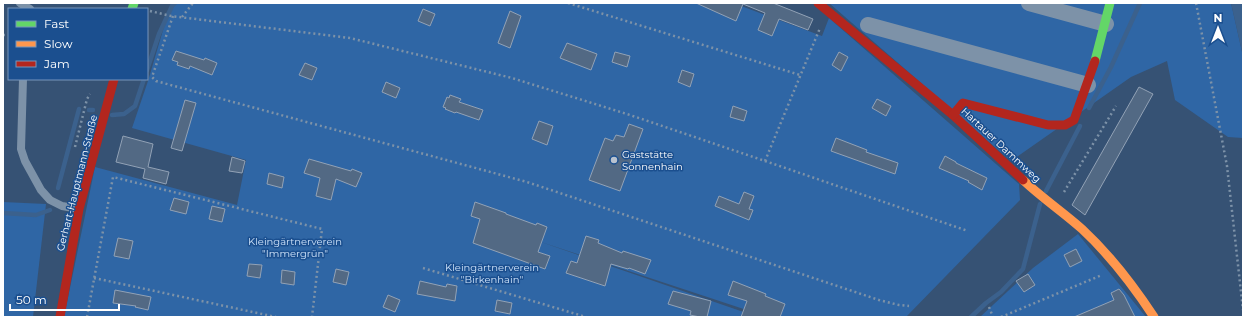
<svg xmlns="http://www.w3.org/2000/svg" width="1246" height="320" viewBox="0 0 1246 320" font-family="Montserrat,sans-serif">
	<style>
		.green { fill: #2f66a5 }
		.water { fill: #3b618d }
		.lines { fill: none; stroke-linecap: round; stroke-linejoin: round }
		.stream { stroke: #3b618d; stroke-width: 4.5 }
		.building { fill: #526984; stroke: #92a2b6 }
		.path { stroke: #7d92a8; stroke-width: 2.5; stroke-dasharray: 2 3; stroke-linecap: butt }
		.lane { stroke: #7d92a8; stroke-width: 8 }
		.street { stroke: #7d92a8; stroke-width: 16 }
		.fast { stroke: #63d668; stroke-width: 9 }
		.slow { stroke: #ff974d; stroke-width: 9 }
		.jam { stroke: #b3261e; stroke-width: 9 }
		.poi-dot { fill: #b9c2ce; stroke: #1b4f8f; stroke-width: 1.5 }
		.labels { text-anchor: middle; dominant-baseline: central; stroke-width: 3; stroke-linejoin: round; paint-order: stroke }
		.street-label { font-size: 10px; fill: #fff; stroke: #1b4f8f }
		.poi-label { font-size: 10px; fill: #fff; stroke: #1b4f8f; text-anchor: start }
		.park-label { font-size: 10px; fill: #cfe3fa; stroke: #1b4f8f }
	</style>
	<rect width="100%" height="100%" fill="#365274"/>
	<g class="green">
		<polygon points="171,3 733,3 822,36 829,18 1019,184 1020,200 906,317 768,317 538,241 758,317 64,317 95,167 237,205 246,160 132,128 148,81"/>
		<polygon points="829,3 1231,3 1243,56 1243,138 1228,137 1175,100 1167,61 1131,77 1011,161"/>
		<polygon points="3,202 46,204 33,317 3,317"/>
		<polygon points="1078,234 1146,317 980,317 1033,268"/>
	</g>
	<polygon class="water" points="1231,3 1243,3 1243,56"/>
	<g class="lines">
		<g class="stream">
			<polyline points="147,70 159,34 172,6 175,3"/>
			<polyline points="1089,108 1111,67 1140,3"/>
			<polyline points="89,110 93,110"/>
			<polyline points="112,115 124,114 135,106 144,79"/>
			<polyline points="58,188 79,109"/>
			<polyline points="1046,191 1080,126"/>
			<polyline points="3,213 36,215 50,210"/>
			<polyline points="971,317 986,303 1001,292 1023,269 1040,204"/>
		</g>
	</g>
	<g class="building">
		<polygon points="696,3 773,3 813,19 808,30 779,19 772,36 758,30 765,13 743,4 736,21"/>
		<polygon points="423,9 435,14 430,26 418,21"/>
		<polygon points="510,11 521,16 510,48 498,43"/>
		<polygon points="567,43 597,54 591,70 560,58"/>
		<polygon points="176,51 204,60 205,58 217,63 212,75 190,66 189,69 177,65 178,62 172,60"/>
		<polygon points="615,52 630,56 627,67 612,62"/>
		<polygon points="839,52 848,57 841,71 832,65"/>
		<polygon points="305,63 317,68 312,80 299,75"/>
		<polygon points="682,70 694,74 690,87 678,82"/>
		<polygon points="386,82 400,88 396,98 382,92"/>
		<polygon points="1139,87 1153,94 1085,215 1072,205"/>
		<polygon points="450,95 461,99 459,102 483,110 479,120 456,112 455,113 445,109 446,108 443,107 447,97 449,98"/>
		<polygon points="877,99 891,106 886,116 872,108"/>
		<polygon points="185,100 196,103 182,151 171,148"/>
		<polygon points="733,106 747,111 744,121 730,117"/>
		<polygon points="539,121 553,126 547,145 532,139"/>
		<polygon points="629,124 643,129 620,191 589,180 605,138 613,141 616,135 624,137"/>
		<polygon points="123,136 153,144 148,167 169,172 166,184 143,178 145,169 116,162"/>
		<polygon points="836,138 867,150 866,152 898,163 895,174 831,151"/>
		<polygon points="945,156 956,162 956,163 987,178 982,190 968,182 969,181 939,168"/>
		<polygon points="232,157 245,161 242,173 229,171"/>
		<polygon points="309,159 351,171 352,169 362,173 356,187 336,179 331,200 316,196 320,178 304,173"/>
		<polygon points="269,173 284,177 282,188 267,184"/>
		<polygon points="744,192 754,196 749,209 753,210 749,220 715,206 719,196 739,204"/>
		<polygon points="174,198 189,202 186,214 170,210"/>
		<polygon points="475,202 506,213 506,214 536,225 537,223 547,227 538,252 550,256 545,269 473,243 480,219 471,216"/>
		<polygon points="212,206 225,209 222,222 209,219"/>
		<polygon points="586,236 599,240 598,243 622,253 623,251 651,260 645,274 629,268 628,269 611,264 605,286 566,273 571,261 577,263"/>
		<polygon points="118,238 133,241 129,259 114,256"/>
		<polygon points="1076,249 1082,261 1070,267 1064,255"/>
		<polygon points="249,264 262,265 260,278 247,276"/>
		<polygon points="336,269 349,272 346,285 333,282"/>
		<polygon points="282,270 295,272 294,285 281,283"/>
		<polygon points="1028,274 1035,285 1024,292 1016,281"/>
		<polygon points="420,281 446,287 447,284 457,286 455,301 417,294"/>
		<polygon points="733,281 766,294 765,296 785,304 780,317 741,317 747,301 728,295"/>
		<polygon points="1119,289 1124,295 1135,317 1074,317 1114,300 1111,293"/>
		<polygon points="115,290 151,297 148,310 135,307 136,306 113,303"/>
		<polygon points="673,291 711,301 707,317 700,317 690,315 691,311 668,304"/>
		<polygon points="388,295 400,300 395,312 383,307"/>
		<polygon points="497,300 512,303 510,314 495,311"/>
	</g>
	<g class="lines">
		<g class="path">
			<polyline points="568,3 800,75"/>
			<polyline points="1196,3 1227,166 1243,310"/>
			<polyline points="150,11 171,16 350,38 512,78 630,115 765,161 820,28"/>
			<polyline points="173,16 152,77 156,81 527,182 879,300 899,305 909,306"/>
			<polyline points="182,17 193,3"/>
			<polyline points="3,35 9,35"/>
			<polyline points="75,147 87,99 90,94"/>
			<polyline points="765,161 968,231"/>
			<polyline points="1064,192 1116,106"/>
			<polyline points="423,268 586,317"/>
			<polyline points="94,278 276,317"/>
			<polyline points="989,307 993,317"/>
			<polyline points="87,317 113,177 322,229 312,317"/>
			<polyline points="1001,317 1102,275"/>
		</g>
		<g class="lane">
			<polyline points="20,3 30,9"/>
			<polyline points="23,79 21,149 25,161 41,190 50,200 62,206 79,209"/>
		</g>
		<g class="street">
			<polyline points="1029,3 1106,24"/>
			<polyline points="868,25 1088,85"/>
		</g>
		<g class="fast">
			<polyline points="132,9 134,3"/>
			<polyline points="1095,61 1110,3"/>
		</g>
		<path class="slow" d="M 1023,180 C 1042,198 1063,212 1082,229 C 1110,255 1133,285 1154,317"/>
		<g class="jam">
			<polyline points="818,3 953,115 1023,180"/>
			<polyline points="953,115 963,103 1048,125 1065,125 1074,120 1095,61"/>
			<polyline points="60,317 79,209 114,79"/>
		</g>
	</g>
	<circle class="poi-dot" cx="614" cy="160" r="4"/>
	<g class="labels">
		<g class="street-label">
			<text transform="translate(1001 145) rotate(43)">Hartauer Dammweg</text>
			<text transform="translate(77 183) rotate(-76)">Gerhart-Hauptmann-Straße</text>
		</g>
		<g class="poi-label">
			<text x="622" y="154">Gaststätte<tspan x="622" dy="12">Sonnenhain</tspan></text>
		</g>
		<g class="park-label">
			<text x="295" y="241">Kleingärtnerverein<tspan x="295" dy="12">"Immergrün"</tspan></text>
			<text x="492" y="267">Kleingärtnerverein<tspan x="492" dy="12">"Birkenhain"</tspan></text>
		</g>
	</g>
	<rect width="1246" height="320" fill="none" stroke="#ffffff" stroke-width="8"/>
	<rect x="8" y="8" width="140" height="72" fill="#1b4f8f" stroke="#7695bc"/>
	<rect x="16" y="21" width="20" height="6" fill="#63d668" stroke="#7695bc"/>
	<text x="44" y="28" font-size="12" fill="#ffffff">Fast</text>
	<rect x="16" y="41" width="20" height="6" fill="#ff974d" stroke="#7695bc"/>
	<text x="44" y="48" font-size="12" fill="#ffffff">Slow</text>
	<rect x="16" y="61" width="20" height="6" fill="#b3261e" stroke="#7695bc"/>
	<text x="44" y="68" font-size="12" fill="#ffffff">Jam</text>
	<g transform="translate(1218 28)" stroke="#1b4f8f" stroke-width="3" paint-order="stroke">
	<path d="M0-3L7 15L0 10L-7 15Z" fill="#ffffff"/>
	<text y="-6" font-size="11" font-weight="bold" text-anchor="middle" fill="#ffffff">N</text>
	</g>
	<path d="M10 304v6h109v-6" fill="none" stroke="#ffffff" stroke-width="2"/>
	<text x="16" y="304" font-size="12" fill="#ffffff" stroke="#1b4f8f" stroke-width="3" paint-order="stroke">50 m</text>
</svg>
